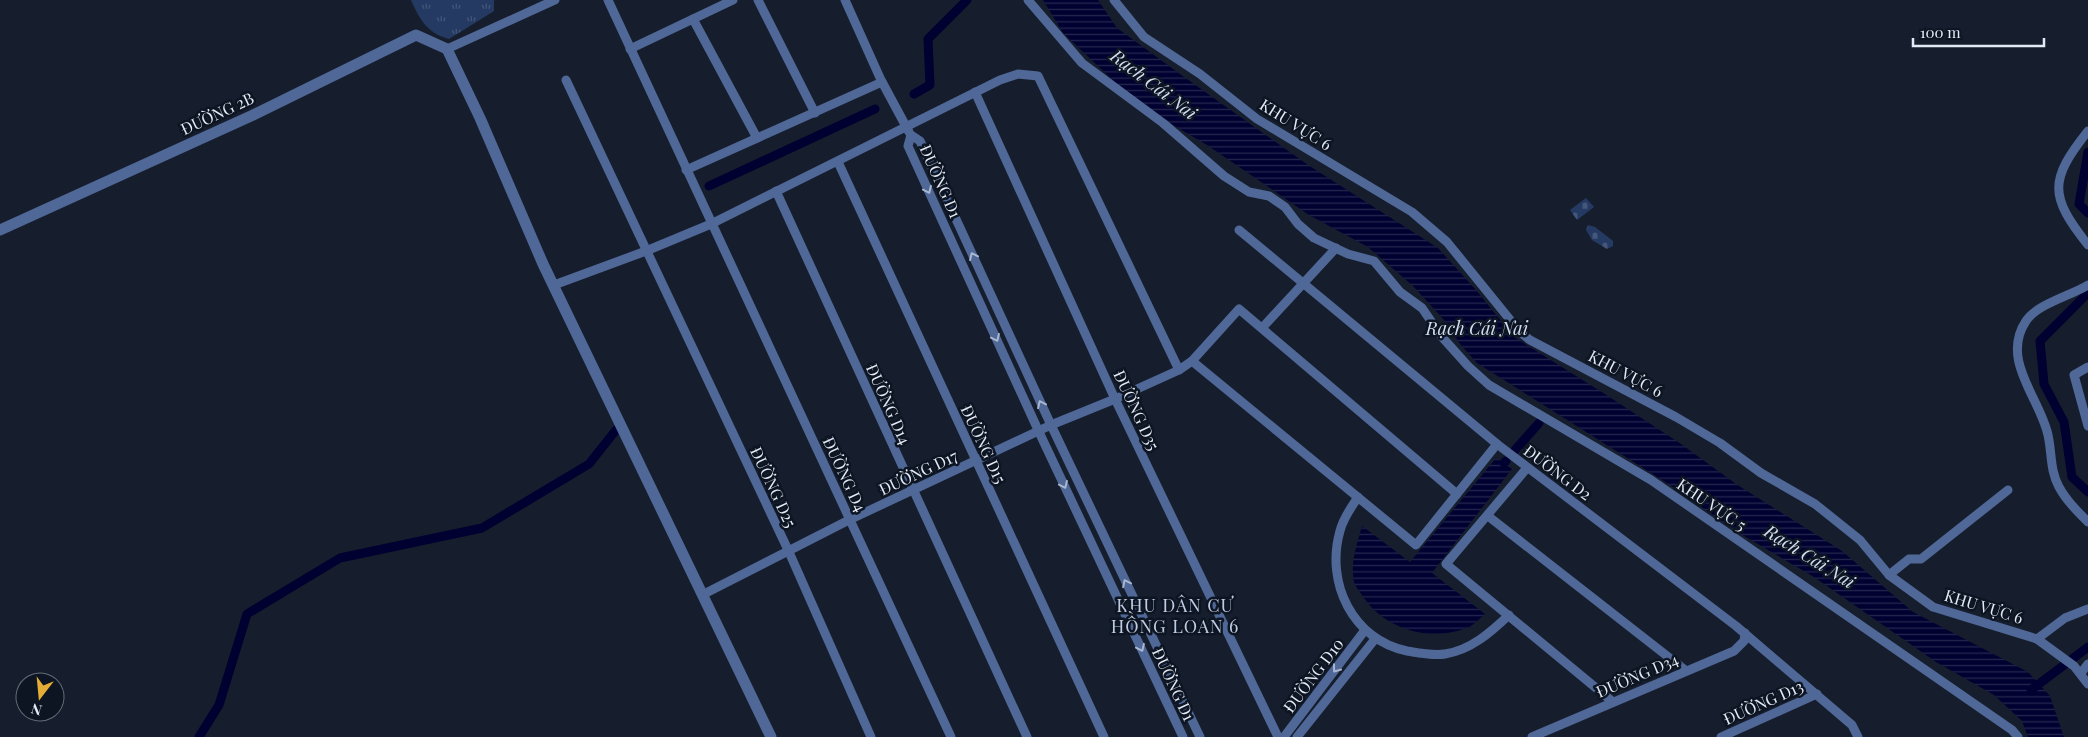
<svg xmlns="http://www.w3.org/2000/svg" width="2088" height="737" viewBox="0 0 2088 737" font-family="'Playfair Display',serif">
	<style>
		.grass { fill: url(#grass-tufts) }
		.cemetery { fill: url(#cemetery-stones) }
		.water { fill: url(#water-rules) }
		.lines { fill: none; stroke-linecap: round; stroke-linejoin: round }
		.canal { stroke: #000130; stroke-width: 9 }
		.minor { stroke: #4f6897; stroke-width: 9 }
		.tertiary { stroke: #4f6897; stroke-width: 11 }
		.oneway { stroke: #a9b7d0 }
		.labels { text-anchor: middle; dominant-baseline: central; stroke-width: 5; stroke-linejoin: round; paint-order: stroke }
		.street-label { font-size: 16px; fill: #e5ebf6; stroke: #0d1523 }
		.water-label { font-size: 18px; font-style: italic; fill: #d2ddf1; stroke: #0d1523 }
		.neighbourhood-label { font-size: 18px; letter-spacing: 1px; fill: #bfcbe0; stroke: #0d1523 }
	</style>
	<defs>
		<pattern id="grass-tufts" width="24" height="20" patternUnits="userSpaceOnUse" patternTransform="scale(1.25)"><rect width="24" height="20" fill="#243a63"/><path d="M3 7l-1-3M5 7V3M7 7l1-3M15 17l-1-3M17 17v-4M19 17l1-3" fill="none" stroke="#44577a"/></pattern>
		<pattern id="cemetery-stones" width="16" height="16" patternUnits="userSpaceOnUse" patternTransform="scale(1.25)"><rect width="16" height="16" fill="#243a63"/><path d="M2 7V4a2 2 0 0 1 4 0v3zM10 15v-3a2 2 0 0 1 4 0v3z" fill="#44577a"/></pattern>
		<pattern id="water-rules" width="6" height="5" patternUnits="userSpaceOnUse" patternTransform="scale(1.25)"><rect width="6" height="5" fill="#000130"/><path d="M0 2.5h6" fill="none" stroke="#25264f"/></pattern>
	</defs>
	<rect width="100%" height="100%" fill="#161e2d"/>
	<path class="grass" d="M 411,0 L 494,0 L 494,11 L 449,39 C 427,33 420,20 411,0 Z"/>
	<g class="cemetery">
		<polygon points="1586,198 1594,207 1577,220 1570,210"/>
		<polygon points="1588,225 1595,227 1613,241 1613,246 1607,249 1592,240 1586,230"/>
	</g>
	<g class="water">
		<polygon points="1043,0 1098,0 1117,28 1180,74 1308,165 1438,248 1476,290 1514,337 1608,396 1681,444 1736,484 1842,551 1913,612 2028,672 2050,696 2064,737 2028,737 2022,721 1994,695 1936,662 1814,577 1739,533 1670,485 1477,363 1460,344 1445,321 1413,286 1368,247 1309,215 1207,145 1168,122 1116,83 1063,33"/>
		<path d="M 1496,458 L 1512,469 L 1432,573 L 1485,614 C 1480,618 1473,626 1467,628 C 1431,642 1386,630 1364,598 C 1361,593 1356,588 1354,582 C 1350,562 1357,545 1362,526 L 1410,562 Z"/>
	</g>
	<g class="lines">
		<g class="canal">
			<polyline points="914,94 930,85 928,39 967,0"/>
			<polyline points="2088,152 2079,204 2088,213"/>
			<polyline points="709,186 875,109"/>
			<polyline points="2088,293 2040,341 2044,384 2064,422 2072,477 2088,492"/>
			<polyline points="1515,450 1539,423"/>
			<polyline points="1504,463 1506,461"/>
			<polyline points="2031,690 2088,647"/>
			<polyline points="199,737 219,705 247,614 340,558 482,528 589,464 616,430"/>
		</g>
		<g class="minor">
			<polyline points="608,0 951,737"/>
			<polyline points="758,0 815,113"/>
			<polyline points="845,0 881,80 909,132"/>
			<polyline points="1028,0 1082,63 1163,123 1224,176 1249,192 1269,196 1285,207 1298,224 1314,238 1348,254 1374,261 1400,292 1422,308 1442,337 1468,366 1489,385 1651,480 2012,730 2018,737"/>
			<polyline points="1114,0 1144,37 1200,74 1257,119 1412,212 1447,242 1520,332 1530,340 1676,417 1720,443 1761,473 1815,504 1860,540 1889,575 1933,607 2037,639 2074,666 2088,684"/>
			<polyline points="693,19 757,138"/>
			<polyline points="447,49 555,0"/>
			<polyline points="630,49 733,0"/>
			<polyline points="566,80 789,552 871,737"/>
			<polyline points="975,92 1115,399 1278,737"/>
			<path d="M 2088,131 C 2049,180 2049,196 2088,245"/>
			<polyline points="838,162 1104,737"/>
			<polyline points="686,170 882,82"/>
			<polyline points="776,191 1027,737"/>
			<polyline points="1239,230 1497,444 1736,626 1852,725 1858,737"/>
			<polyline points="554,285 646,251 711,224 1000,80 1018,74 1038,76 1179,370"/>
			<path d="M 2088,285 C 2070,296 2037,304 2026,321 C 2000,360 2040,398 2048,435 C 2052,453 2050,471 2059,487 C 2066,500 2077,511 2088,522"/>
			<polyline points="1262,328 1336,248"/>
			<polyline points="1192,361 1416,545 1497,444"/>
			<polyline points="2088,367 2074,375 2088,426"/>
			<polyline points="1527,468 1446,564 1613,702"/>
			<path d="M 1358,497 C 1351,508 1343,518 1340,531 C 1325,583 1353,640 1407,651 C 1419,653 1433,656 1445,654 C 1471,650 1491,632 1509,615"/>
			<polyline points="1488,516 1685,670"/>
			<polyline points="1889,575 1909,559 1921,559 2008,490"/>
			<polyline points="704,594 849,520 1051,425 1115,399 1179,370 1192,361 1239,309 1457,494"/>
			<polyline points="2037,639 2065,618 2088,609"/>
			<polyline points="2081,673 2088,664"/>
			<polyline points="1183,737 1039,432 908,146 911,135 920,141 1051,425 1200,737"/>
			<polyline points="1284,737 1365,630"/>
			<polyline points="1297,737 1375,639"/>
			<polyline points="1532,737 1734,651 1744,641 1745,633"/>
			<polyline points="1721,737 1817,694"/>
		</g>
		<polyline class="tertiary" points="0,230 251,116 416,35 447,49 480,118 543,264 771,737"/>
	</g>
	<defs><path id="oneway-chevron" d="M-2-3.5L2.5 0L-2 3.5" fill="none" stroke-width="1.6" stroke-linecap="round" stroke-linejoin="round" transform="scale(1.25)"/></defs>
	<g class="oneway">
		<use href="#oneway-chevron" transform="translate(928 190) rotate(65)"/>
		<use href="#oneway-chevron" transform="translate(973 256) rotate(-115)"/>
		<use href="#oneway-chevron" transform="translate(996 338) rotate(65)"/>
		<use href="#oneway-chevron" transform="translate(1041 404) rotate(-115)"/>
		<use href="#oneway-chevron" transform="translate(1064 485) rotate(65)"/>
		<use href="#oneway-chevron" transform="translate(1126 583) rotate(-116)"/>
		<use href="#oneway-chevron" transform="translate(1141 648) rotate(65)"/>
		<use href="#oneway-chevron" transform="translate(1336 669) rotate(127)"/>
	</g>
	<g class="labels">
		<g class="street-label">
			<text transform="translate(217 113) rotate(-25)">ĐƯỜNG 2B</text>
			<text transform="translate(1296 124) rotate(32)">KHU VỰC 6</text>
			<text transform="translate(941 181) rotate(66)">ĐƯỜNG D1</text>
			<text transform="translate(1626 373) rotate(28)">KHU VỰC 6</text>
			<text transform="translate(889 404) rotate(66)">ĐƯỜNG D14</text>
			<text transform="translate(1137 410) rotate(65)">ĐƯỜNG D35</text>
			<text transform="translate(984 444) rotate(65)">ĐƯỜNG D15</text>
			<text transform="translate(918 472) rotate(-25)">ĐƯỜNG D17</text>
			<text transform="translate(1558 472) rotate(37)">ĐƯỜNG D2</text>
			<text transform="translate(845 474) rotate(65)">ĐƯỜNG D4</text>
			<text transform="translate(774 487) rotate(65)">ĐƯỜNG D25</text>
			<text transform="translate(1712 504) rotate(34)">KHU VỰC 5</text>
			<text transform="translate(1984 606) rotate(17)">KHU VỰC 6</text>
			<text transform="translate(1313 675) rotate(-53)">ĐƯỜNG D10</text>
			<text transform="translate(1637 675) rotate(-23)">ĐƯỜNG D34</text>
			<text transform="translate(1174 684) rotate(65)">ĐƯỜNG D1</text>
			<text transform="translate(1763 702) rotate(-24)">ĐƯỜNG D13</text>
		</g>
		<g class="water-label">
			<text transform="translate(1154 84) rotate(37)">Rạch Cái Nai</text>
			<text x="1477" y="328">Rạch Cái Nai</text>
			<text transform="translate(1810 556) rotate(32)">Rạch Cái Nai</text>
		</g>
		<g class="neighbourhood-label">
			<text x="1175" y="605">KHU DÂN CƯ<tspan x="1175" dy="21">HỒNG LOAN 6</tspan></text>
		</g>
	</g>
	<g transform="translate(40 697) rotate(196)"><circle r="24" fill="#0d1523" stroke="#636b77"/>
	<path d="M0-4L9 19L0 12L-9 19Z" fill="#e5ad35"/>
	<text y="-8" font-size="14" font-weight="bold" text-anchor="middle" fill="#e5ebf6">N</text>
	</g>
	<path d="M1913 38v8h131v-8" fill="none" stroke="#e5ebf6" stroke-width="2.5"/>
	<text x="1920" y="38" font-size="15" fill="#e5ebf6" stroke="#0d1523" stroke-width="4" paint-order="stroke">100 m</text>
</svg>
